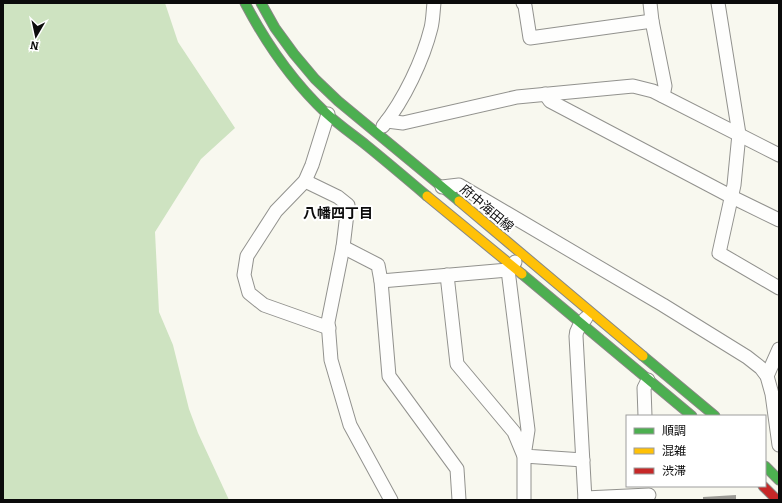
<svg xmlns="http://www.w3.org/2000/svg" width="782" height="503" viewBox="0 0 782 503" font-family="Bitter,'Noto Sans JP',serif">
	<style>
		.forest { fill: #cee3c1 }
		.building { fill: #9b9a95 }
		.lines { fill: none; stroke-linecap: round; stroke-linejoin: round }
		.street-casing { stroke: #92928e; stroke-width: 15 }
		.fast-casing { stroke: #888884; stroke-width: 11 }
		.slow-casing { stroke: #888884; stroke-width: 11 }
		.jam-casing { stroke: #888884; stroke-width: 11 }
		.street { stroke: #fefefd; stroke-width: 13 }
		.fast { stroke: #4caf50; stroke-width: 9 }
		.slow { stroke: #ffc107; stroke-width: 9 }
		.jam { stroke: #c62828; stroke-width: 9 }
		.labels { text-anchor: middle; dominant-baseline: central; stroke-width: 4; stroke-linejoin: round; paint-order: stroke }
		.street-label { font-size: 13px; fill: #0b0b0b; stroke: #fff }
		.neighbourhood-label { font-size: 14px; font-weight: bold; fill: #0b0b0b; stroke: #fff }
	</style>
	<rect width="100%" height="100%" fill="#f8f8ef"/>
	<polygon class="forest" points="3,3 165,3 178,42 235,128 201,159 155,232 159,312 173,345 189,409 198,433 229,500 3,500"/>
	<polygon class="building" points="736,495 736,500 703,500 703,497"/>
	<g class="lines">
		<defs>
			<g id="street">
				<polyline points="523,3 525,6 530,38 652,21"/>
				<polyline points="650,3 652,21 665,86 663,96"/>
				<polyline points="718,3 739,134 734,185 719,253 779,288"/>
				<polyline points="545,94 550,101 732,197 779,220"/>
				<polyline points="328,114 312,165 305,181 276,211 247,256 244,275 249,293 264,305 329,328"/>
				<polyline points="387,121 403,123 517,97 633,86 653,91 779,155"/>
				<path d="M 383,126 C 404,100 423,60 431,28 C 433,20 433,11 434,3"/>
				<polyline points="305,181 338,197 348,205 343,247 328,322 331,360 350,425 391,500"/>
				<polyline points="442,187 459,185 663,305 747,357 761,368 767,376 772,394 779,445"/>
				<polyline points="343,247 378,265 381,281 389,376 457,469 459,500"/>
				<polyline points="515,262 508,270 528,430 524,456 583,460"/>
				<polyline points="447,275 457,364 514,432 524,456 524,500"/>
				<polyline points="381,281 508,270"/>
				<polyline points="767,376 779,349"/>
				<polyline points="645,416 644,388 648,380"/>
				<polyline points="585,498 649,495"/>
				<path d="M 585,500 L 576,336 C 576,329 581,324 586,318"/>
			</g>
			<g id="fast">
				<path d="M 245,3 C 266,43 292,81 326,113 C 339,125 352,134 366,145 C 387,162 407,179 427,196"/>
				<polyline points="261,3 275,28 294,54 315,79 338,101 459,201"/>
				<polyline points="522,274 692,416"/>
				<polyline points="643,356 715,416"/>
				<polyline points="765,466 779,480"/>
			</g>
			<g id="slow">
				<polyline points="427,196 522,274"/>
				<polyline points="459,201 643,356"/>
			</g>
			<polyline id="jam" points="763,486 777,500"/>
		</defs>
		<use href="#street" class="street-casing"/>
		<use href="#fast" class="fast-casing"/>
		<use href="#slow" class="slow-casing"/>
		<use href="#jam" class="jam-casing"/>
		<use href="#street" class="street"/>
		<use href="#fast" class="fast"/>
		<use href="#slow" class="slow"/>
		<use href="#jam" class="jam"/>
	</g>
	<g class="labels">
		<g class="street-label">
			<text transform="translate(487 208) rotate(40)">府中海田線</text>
		</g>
		<g class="neighbourhood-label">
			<text x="338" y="213">八幡四丁目</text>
		</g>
	</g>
	<rect width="782" height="503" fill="none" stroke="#0b0b0b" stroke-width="8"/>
	<rect x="626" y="415" width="140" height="72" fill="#ffffff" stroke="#9d9d9d"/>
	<rect x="634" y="428" width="20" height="6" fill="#4caf50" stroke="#9d9d9d"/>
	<text x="662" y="435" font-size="12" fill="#0b0b0b">順調</text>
	<rect x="634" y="448" width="20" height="6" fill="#ffc107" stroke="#9d9d9d"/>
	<text x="662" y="455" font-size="12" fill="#0b0b0b">混雑</text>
	<rect x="634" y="468" width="20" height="6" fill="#c62828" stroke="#9d9d9d"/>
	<text x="662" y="475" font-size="12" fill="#0b0b0b">渋滞</text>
	<g transform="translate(36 36) rotate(189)" stroke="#ffffff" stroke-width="3" paint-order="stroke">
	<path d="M0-3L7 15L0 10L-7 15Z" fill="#0b0b0b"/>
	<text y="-6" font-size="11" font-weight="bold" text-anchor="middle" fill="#0b0b0b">N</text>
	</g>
</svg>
